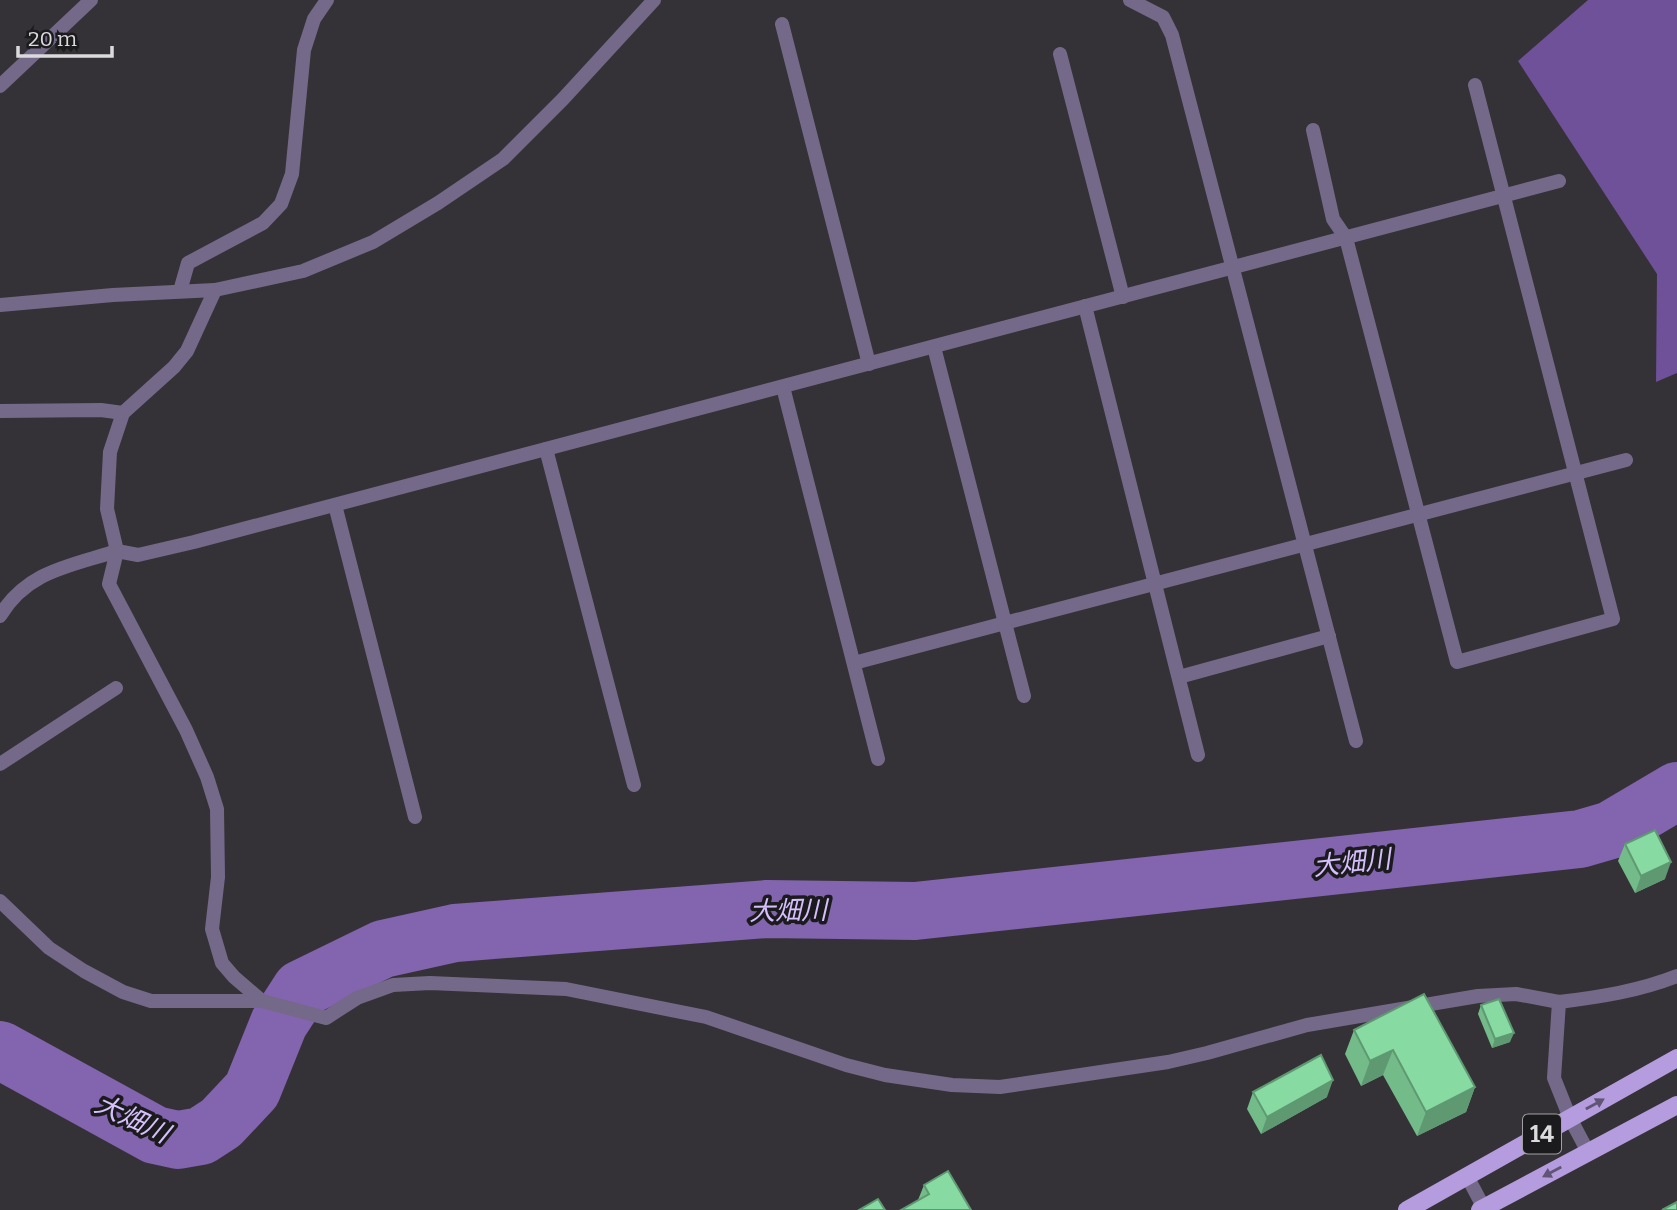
<svg xmlns="http://www.w3.org/2000/svg" width="1677" height="1210" viewBox="0 0 1677 1210" font-family="Bitter,'Noto Sans JP',serif">
	<style>
		.forest { fill: #6e5199 }
		.lines { fill: none; stroke-linecap: round; stroke-linejoin: round }
		.river { stroke: #8264af; stroke-width: 58 }
		.service { stroke: #75698a; stroke-width: 14 }
		.minor { stroke: #75698a; stroke-width: 14 }
		.tertiary { stroke: #75698a; stroke-width: 14 }
		.primary { stroke: #b59cdf; stroke-width: 18 }
		.wall { fill: #74bb8a }
		.shaded-wall { fill: #5e9971 }
		.building { fill: #87daa1; stroke: #5e9971; stroke-width: 2 }
		.oneway { fill: #605574 }
		.labels { text-anchor: middle; dominant-baseline: central; stroke-width: 7; stroke-linejoin: round; paint-order: stroke }
		.shield { fill: #1b1b1d; stroke: #a1a1a3; stroke-width: 2 }
		.shield-label { font-size: 23px; font-weight: bold; fill: #dbdadd }
		.water-label { font-size: 26px; font-style: italic; fill: #d5bffc; stroke: #1b1b1d }
	</style>
	<rect width="100%" height="100%" fill="#343237"/>
	<polygon class="forest" points="1588,0 1677,0 1677,373 1656,382 1657,274 1518,61"/>
	<g class="lines">
		<polyline class="river" points="0,1050 155,1135 178,1140 201,1136 221,1123 252,1090 279,1023 301,989 383,949 455,933 767,909 915,911 1580,839 1611,830 1677,791"/>
		<polyline class="service" points="1467,1176 1485,1210"/>
		<g class="minor">
			<polyline points="1130,0 1163,17 1172,35 1356,741"/>
			<polyline points="782,24 869,364"/>
			<polyline points="1060,54 1123,297"/>
			<polyline points="0,86 91,0"/>
			<polyline points="1313,130 1333,219 1346,238 1457,662 1613,619 1475,85"/>
			<polyline points="215,290 187,351 174,367 123,413 110,452 107,509 117,551 138,555 194,542 1559,181"/>
			<polyline points="180,291 188,263 263,223 281,204 292,174 304,50 314,19 327,0"/>
			<polyline points="1085,306 1198,755"/>
			<polyline points="934,347 1005,623 1626,460"/>
			<polyline points="783,387 878,759"/>
			<polyline points="0,411 101,410 123,413"/>
			<polyline points="546,449 634,785"/>
			<polyline points="335,505 415,817"/>
			<path d="M 0,616 C 27,571 70,566 117,551"/>
			<polyline points="854,663 1005,623 1024,696"/>
			<polyline points="1179,677 1329,636"/>
			<polyline points="0,764 116,688"/>
			<polyline points="0,901 49,948 84,971 123,992 151,1001 262,1001 234,977 222,963 212,929 218,877 217,809 207,777 186,730 109,584 117,551"/>
			<polyline points="262,1001 326,1018 357,998 393,985 430,983 566,989 706,1017 846,1065 885,1075 952,1085 1000,1087 1168,1062 1207,1053 1307,1025 1478,996 1516,994 1559,1002"/>
			<path d="M 1588,1152 L 1570,1118 L 1554,1078 L 1559,1002 C 1600,997 1639,991 1677,976"/>
		</g>
		<polyline class="tertiary" points="0,305 113,295 215,290 303,271 373,242 438,203 503,159 563,99 654,0"/>
		<g class="primary">
			<polyline points="1407,1210 1677,1058"/>
			<polyline points="1480,1210 1677,1105"/>
		</g>
	</g>
	<g class="wall">
		<polygon points="1625,844 1665,879 1635,893 1618,861"/>
		<polygon points="1481,1005 1510,1042 1492,1048 1478,1014"/>
		<polygon points="1354,1030 1475,1087 1466,1112 1417,1136 1383,1075 1361,1086 1345,1054"/>
		<polygon points="1253,1092 1327,1097 1261,1134 1247,1109"/>
		<polygon points="924,1185 971,1210 918,1200"/>
	</g>
	<g class="shaded-wall">
		<polygon points="1671,862 1665,879 1635,893 1641,876"/>
		<polygon points="1514,1033 1510,1042 1492,1048 1495,1039"/>
		<polygon points="1393,1050 1383,1075 1361,1086 1370,1061"/>
		<polygon points="1333,1080 1327,1097 1261,1134 1267,1117"/>
		<polygon points="1475,1087 1466,1112 1417,1136 1426,1112"/>
	</g>
	<g class="building">
		<polygon points="1655,830 1671,862 1641,876 1625,844"/>
		<polygon points="1424,994 1475,1087 1426,1112 1393,1050 1370,1061 1354,1030"/>
		<polygon points="1499,999 1514,1033 1495,1039 1481,1005"/>
		<polygon points="1321,1055 1333,1080 1267,1117 1253,1092"/>
		<polygon points="948,1171 971,1210 901,1210 929,1194 924,1185"/>
		<polygon points="878,1199 885,1210 859,1210"/>
		<polygon points="1677,1202 1677,1210 1662,1210"/>
	</g>
	<defs><path id="oneway-solid" d="M-6-.8H1V-3.2L6.5 0L1 3.2V.8H-6Z" transform="scale(1.75)"/></defs>
	<g class="oneway">
		<use href="#oneway-solid" transform="translate(1595 1104) rotate(-29)"/>
		<use href="#oneway-solid" transform="translate(1552 1172) rotate(152)"/>
	</g>
	<g class="labels">
		<rect class="shield" x="1523" y="1114.5" width="38" height="39" rx="5"/>
		<g class="shield-label">
			<text x="1542" y="1134">14</text>
		</g>
		<g class="water-label">
			<text transform="translate(1352 863) rotate(-6)">大畑川</text>
			<text transform="translate(788 911) rotate(-1)">大畑川</text>
			<text transform="translate(132 1119) rotate(25)">大畑川</text>
		</g>
	</g>
	<path d="M18 46v10h94v-10" fill="none" stroke="#dbdadd" stroke-width="3.5"/>
	<text x="28" y="46" font-size="21" fill="#dbdadd" stroke="#1b1b1d" stroke-width="5" paint-order="stroke">20 m</text>
</svg>
